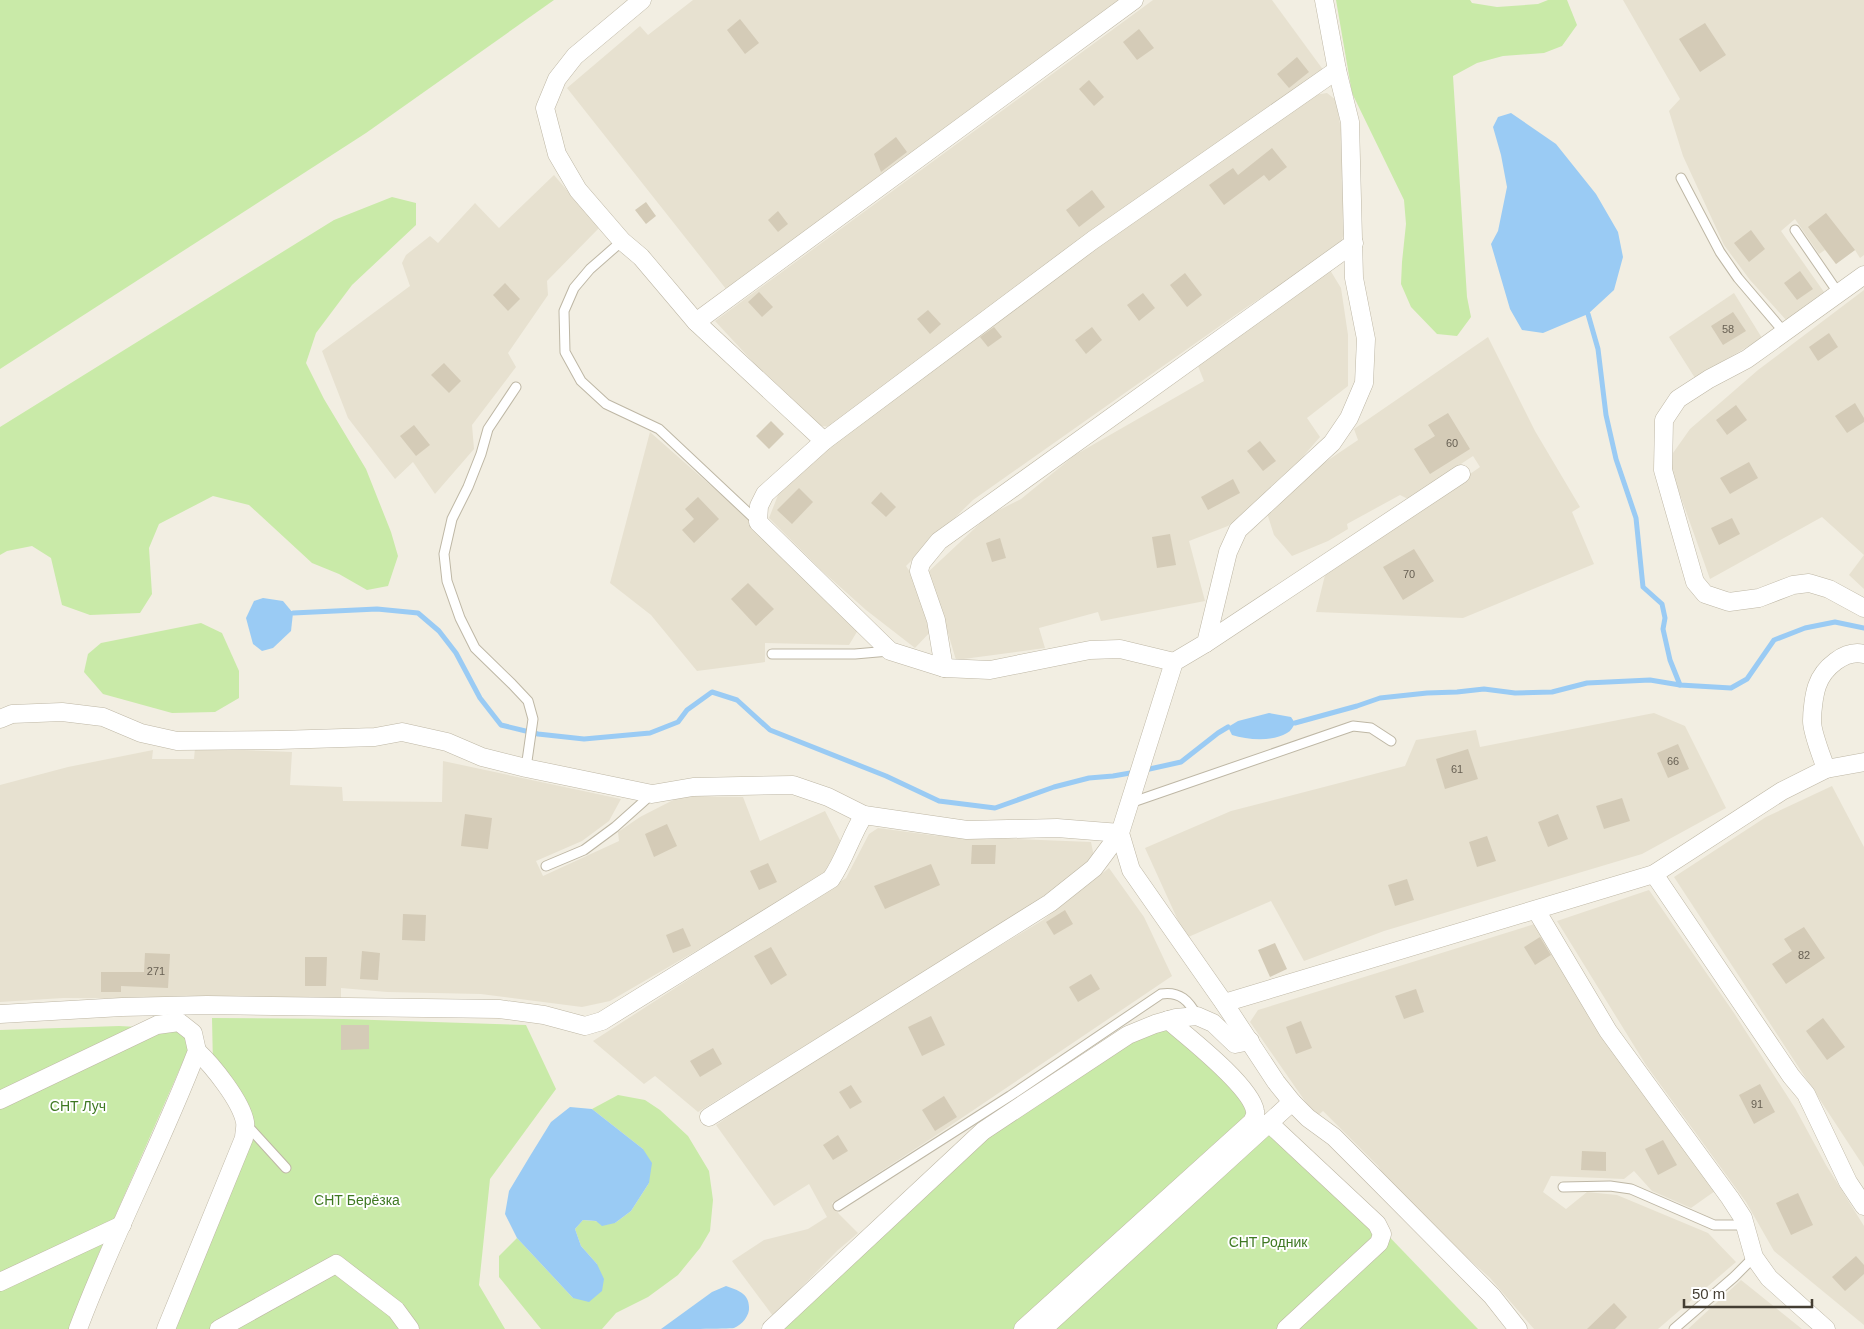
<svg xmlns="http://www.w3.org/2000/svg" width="1864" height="1329" viewBox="0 0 1864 1329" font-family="Helvetica,sans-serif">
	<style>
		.residential { fill: #e7e1d0 }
		.green { fill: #c9eaa8 }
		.water { fill: #9acbf4 }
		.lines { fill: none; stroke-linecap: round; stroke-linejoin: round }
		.stream { stroke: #9acbf4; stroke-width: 5 }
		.building { fill: #d4cbb7 }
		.lane-casing { stroke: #beb7a5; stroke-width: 11 }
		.street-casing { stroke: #beb7a5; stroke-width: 19 }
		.lane { stroke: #fff; stroke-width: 9 }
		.street { stroke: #fff; stroke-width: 18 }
		.labels { text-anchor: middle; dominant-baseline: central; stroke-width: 4; stroke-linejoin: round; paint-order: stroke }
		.number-label { font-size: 11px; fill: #686154 }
		.park-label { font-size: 14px; fill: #3f7923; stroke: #fff }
	</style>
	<rect width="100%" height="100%" fill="#f2eee2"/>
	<g class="residential">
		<polygon points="693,0 1121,0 825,220 726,289 567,88 640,26 648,35"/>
		<polygon points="1153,0 1272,0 1324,71 832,427 820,426 767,377 715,321"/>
		<polygon points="1623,0 1864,0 1864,255 1860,258 1855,250 1836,264 1825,250 1819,254 1795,219 1781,231 1824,292 1786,320 1750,280 1724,245 1683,156 1669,111 1680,99"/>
		<polygon points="1327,93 1336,100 1344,148 1345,230 1340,246 1244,309 973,500 906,566 922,590 932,630 915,648 866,610 820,569 769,518 780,490 862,421 1001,315 1314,95"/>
		<polygon points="554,175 599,228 547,281 548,295 508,353 516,367 472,425 474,449 435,494 413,462 395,479 348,418 322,351 410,286 402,263 406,255 430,236 438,243 475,203 499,228"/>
		<polygon points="1330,270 1341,288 1348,335 1348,386 1307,418 1320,437 1286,476 1228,526 1189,541 1205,601 1101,621 1098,612 1039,628 1045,648 956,660 937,596 927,573 989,515 1021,499 1075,455 1204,381 1198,366"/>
		<polygon points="1864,290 1864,589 1849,575 1864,555 1822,517 1710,579 1672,472 1673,453 1690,429 1758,370"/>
		<polygon points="1734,293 1762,338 1695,378 1669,337"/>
		<polygon points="1488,337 1535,431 1580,507 1572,512 1594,564 1463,618 1316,612 1325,575 1480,467 1473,456 1408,499 1400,495 1347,524 1348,529 1328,541 1292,556 1274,535 1267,513 1309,473 1358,440 1354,429"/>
		<polygon points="650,432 751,521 858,630 849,645 765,643 765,662 697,671 651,615 610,583"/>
		<polygon points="1654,713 1685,726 1726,808 1642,854 1384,931 1304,961 1271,901 1186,938 1145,848 1231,811 1405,766 1416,740 1476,730 1480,747"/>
		<polygon points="195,748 292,752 290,785 342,787 343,801 442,802 443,761 621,799 609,821 582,841 536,861 543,876 619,841 618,832 640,817 681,796 743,797 760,841 825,811 842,844 830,873 610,1001 582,1007 481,994 387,992 341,988 341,999 63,998 0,1002 0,785 68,767 153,750 152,759 194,759"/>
		<polygon points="1832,786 1864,847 1864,1167 1674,877 1766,817"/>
		<polygon points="878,828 938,836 1091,842 1094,857 1044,898 698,1112 655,1076 644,1084 593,1041 846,878 869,834"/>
		<polygon points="1109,868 1144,917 1172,976 932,1138 832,1203 839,1214 858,1233 838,1250 773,1316 732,1261 764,1240 808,1229 827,1217 809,1184 774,1206 716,1125 810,1060 1043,920"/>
		<polygon points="1649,890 1734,1013 1795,1108 1826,1165 1864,1226 1864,1325 1774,1251 1746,1202 1646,1065 1557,921"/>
		<polygon points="1538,923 1715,1191 1691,1208 1652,1191 1634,1171 1624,1179 1551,1176 1543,1192 1566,1209 1587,1192 1617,1195 1708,1233 1736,1262 1658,1329 1534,1329 1490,1278 1396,1194 1378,1166 1323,1111 1316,1117 1250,1022 1258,1010"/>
		<polygon points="1741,1280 1802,1329 1688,1329"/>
	</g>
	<g class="green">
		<polygon points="0,0 554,0 366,133 0,369"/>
		<polygon points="1336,0 1470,0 1472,3 1497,7 1538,4 1548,0 1567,0 1577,25 1562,46 1544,53 1503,56 1477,63 1453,76 1467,297 1471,317 1457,336 1437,334 1411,307 1401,284 1402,262 1406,224 1404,200 1352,93"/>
		<polygon points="392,197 416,203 416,225 352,285 316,333 306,363 324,399 366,469 391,532 398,556 388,586 367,590 339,574 312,563 249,505 213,496 159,524 149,548 152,594 140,613 90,615 62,605 51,558 32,546 7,551 0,555 0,427 334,220"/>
		<polygon points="201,623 222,633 239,671 239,698 215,712 172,713 103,694 84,672 88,654 101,643"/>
		<polygon points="212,1018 344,1019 526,1025 556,1089 490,1179 479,1285 505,1329 166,1329 244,1138 213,1066"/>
		<polygon points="1168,1020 1256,1112 1023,1329 771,1329 983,1131"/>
		<polygon points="119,1026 176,1029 185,1037 188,1050 98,1255 70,1329 0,1329 0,1030"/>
		<polygon points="618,1095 645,1100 660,1110 688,1136 709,1171 713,1200 710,1231 700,1248 678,1275 648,1297 616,1313 602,1329 541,1329 499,1277 499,1256 517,1238 573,1298 597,1264 581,1246 575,1229 583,1220 615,1223 631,1211 649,1183 643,1149 592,1109"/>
		<polygon points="1269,1123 1377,1224 1478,1329 1043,1329"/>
	</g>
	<g class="water">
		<polygon points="1511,113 1556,144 1596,194 1618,232 1623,257 1614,290 1588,314 1543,333 1522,330 1510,309 1491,244 1498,231 1507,187 1501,155 1493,127 1498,117"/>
		<polygon points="263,598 283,601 293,613 291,631 273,648 262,651 253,644 246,618 254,601"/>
		<path d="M 1269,713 L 1291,717 L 1295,723 C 1293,727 1291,731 1287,733 C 1272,742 1248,740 1232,735 L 1228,727 L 1238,721 Z"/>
		<polygon points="570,1107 592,1109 643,1149 652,1163 649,1183 631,1211 615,1223 602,1226 596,1221 583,1220 575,1229 581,1246 597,1264 604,1279 602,1291 589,1302 573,1298 517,1238 505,1214 509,1191 530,1156 551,1122"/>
		<path d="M 726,1286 C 737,1290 749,1293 749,1307 C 750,1315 742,1325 734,1328 C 728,1329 673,1329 661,1329 L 712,1292 Z"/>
	</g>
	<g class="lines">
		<g class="stream">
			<polyline points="1588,314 1598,349 1606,415 1616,459 1636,518 1643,587 1662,604 1665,618 1663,629 1670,660 1680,685"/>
			<polyline points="293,613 377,609 418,613 439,631 456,653 480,698 501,725 538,734 584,739 650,733 678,722 687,710 712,692 737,700 770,730 886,776 939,801 995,808 1054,787 1089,778 1113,776 1136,772"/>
			<polyline points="1295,723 1357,706 1380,698 1427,693 1457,692 1484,689 1515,693 1552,692 1587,683 1650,680 1680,685 1731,688 1747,679 1774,640 1805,628 1835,622 1864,628"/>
			<polyline points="1145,770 1181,762 1218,733 1228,727"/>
		</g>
	</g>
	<g class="building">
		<polygon points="740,19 759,43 745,54 727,30"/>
		<polygon points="1705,23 1726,55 1700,72 1679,39"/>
		<polygon points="1139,29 1154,48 1137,60 1123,42"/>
		<polygon points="1297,57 1309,72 1289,88 1277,74"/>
		<polygon points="1089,80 1104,97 1094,106 1079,89"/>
		<polygon points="896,137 907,152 881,172 874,154"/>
		<polygon points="1272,148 1287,167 1269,181 1264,175 1224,205 1209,185 1233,168 1238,175"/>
		<polygon points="1092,190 1105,207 1079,227 1066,210"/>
		<polygon points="646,202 656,216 646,224 635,210"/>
		<polygon points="778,211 788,224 778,232 768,220"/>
		<polygon points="1826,213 1855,250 1836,264 1808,227"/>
		<polygon points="1751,230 1765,249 1749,262 1734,243"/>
		<polygon points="1800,271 1813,289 1797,300 1784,283"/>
		<polygon points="1185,273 1202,295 1187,307 1170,285"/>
		<polygon points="505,283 520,299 508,311 493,295"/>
		<polygon points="759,292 773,307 762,317 748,302"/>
		<polygon points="1143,293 1155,308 1139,321 1127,305"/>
		<polygon points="928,310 941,324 930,334 917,319"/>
		<polygon points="1733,312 1746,331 1723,345 1711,326"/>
		<polygon points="994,327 1002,337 988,347 980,337"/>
		<polygon points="1092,327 1102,340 1086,354 1075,340"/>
		<polygon points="1829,333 1838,347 1818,361 1809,347"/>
		<polygon points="444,363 461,381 449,393 431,375"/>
		<polygon points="1855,403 1864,418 1864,422 1847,433 1835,416"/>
		<polygon points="1736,405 1747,420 1727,435 1716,420"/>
		<polygon points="1448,413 1470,449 1430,474 1414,449 1435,436 1428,425"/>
		<polygon points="771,421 784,434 769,449 756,436"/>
		<polygon points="414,425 430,445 416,456 400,436"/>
		<polygon points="1260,441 1276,461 1263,471 1247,451"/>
		<polygon points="1749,462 1758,478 1730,494 1720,478"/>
		<polygon points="1233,479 1240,493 1208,510 1201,497"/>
		<polygon points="799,488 813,502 792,524 777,510"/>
		<polygon points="881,492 896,507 886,517 871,503"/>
		<polygon points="698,497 719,519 694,543 682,530 694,519 685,509"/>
		<polygon points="1732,518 1740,534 1719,545 1711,528"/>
		<polygon points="1170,534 1176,565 1157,568 1152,537"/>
		<polygon points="1000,538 1006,558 992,562 986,543"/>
		<polygon points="1414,549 1434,581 1403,600 1383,567"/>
		<polygon points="748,583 774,609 756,626 731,599"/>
		<polygon points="1678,744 1689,769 1668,778 1657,753"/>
		<polygon points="1468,749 1478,779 1445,789 1436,759"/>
		<polygon points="1622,798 1630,821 1604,829 1596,806"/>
		<polygon points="465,814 492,818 488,849 461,846"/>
		<polygon points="1558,814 1568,839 1548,847 1538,822"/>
		<polygon points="667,824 677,846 654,857 645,834"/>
		<polygon points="1487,836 1496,861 1477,867 1469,842"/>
		<polygon points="972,845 996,845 995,864 971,864"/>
		<polygon points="768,863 777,882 759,890 750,871"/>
		<polygon points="931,864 940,885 885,909 874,886"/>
		<polygon points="1407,879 1414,900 1395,906 1388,885"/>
		<polygon points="1065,910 1073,924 1054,935 1046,922"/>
		<polygon points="403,914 426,915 425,941 402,940"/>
		<polygon points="1804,927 1825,958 1786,984 1772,964 1792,951 1784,939"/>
		<polygon points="683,928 691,946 673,953 666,935"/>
		<polygon points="1540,937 1551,955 1535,965 1524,947"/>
		<polygon points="1275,943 1287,969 1270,977 1258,950"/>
		<polygon points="771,947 787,975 771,985 754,956"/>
		<polygon points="362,951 380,953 378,980 360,979"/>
		<polygon points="145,953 170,954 168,988 121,986 121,992 101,992 101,972 144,972"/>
		<polygon points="305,957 327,957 326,986 305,986"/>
		<polygon points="1091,974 1100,989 1078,1002 1069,987"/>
		<polygon points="1416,989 1424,1012 1404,1019 1395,996"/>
		<polygon points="931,1016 945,1045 922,1056 908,1027"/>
		<polygon points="1823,1018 1845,1047 1827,1060 1806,1031"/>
		<polygon points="1301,1021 1312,1048 1296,1054 1286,1027"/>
		<polygon points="341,1025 369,1025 369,1049 341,1050"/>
		<polygon points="713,1048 722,1064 700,1077 690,1061"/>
		<polygon points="1760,1084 1775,1112 1754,1124 1739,1095"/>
		<polygon points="851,1085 862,1102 850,1109 839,1092"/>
		<polygon points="944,1096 957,1117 935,1131 922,1110"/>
		<polygon points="838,1135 848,1151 833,1160 823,1145"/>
		<polygon points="1663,1140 1677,1165 1658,1175 1645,1149"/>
		<polygon points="1582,1151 1606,1152 1606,1171 1581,1170"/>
		<polygon points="1798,1193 1813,1225 1791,1235 1776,1203"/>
		<polygon points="1856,1256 1864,1265 1864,1274 1845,1291 1832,1277"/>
		<polygon points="1614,1303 1627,1317 1615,1329 1587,1329"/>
	</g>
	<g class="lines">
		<defs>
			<g id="lane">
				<polyline points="1681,178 1720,252 1738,278 1784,332"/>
				<polyline points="1795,230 1839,294"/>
				<polyline points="622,241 590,269 574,288 564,311 565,352 581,381 606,404 659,429 758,522"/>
				<polyline points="516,387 488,429 481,454 468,487 452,519 444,554 447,581 460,618 475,648 512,684 528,701 533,719 526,768"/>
				<polyline points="772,654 855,654 889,651"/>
				<polyline points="1130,803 1353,726 1371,728 1391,741"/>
				<polyline points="546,866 584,850 615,827 652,794"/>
				<polyline points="245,1123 286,1168"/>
				<polyline points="1563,1187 1610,1186 1631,1189 1714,1225 1744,1225"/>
				<path d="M 838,1206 L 1010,1096 L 1161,994 C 1180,991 1189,1001 1197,1016"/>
				<polyline points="1674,1329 1734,1277 1754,1257"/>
			</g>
			<g id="street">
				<polyline points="642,0 575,56 557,79 545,108 557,154 578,190 622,241 641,257 696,322 824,441"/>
				<polyline points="1324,0 1337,70 1350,122 1354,278 1366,339 1364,383 1349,418 1332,443 1238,530 1228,552 1206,643 1174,662 1120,833 1131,870 1224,1003 1276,1082 1292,1102 1308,1118 1334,1137 1370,1173 1492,1296 1518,1329"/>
				<polyline points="1864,275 1747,359 1709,379 1678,399 1664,420 1663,470 1695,582 1705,594 1729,602 1759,598 1793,585 1809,583 1829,589 1864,608"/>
				<polyline points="696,322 1134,0"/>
				<polyline points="1206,643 1461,474"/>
				<polyline points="1174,662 1120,649 1090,650 990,670 944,668 890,651 758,522 759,506 765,494 824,441 1093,240 1337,70"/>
				<polyline points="944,668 936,620 919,571 921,563 939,541 1354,243"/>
				<polyline points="0,719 12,714 62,712 103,717 141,733 177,741 279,740 375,737 402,732 447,742 482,757 526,768 652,794 693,787 793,785 828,797 864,815 967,830 1057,828 1120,833"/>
				<path d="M 1826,769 C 1822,757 1812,733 1812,721 C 1812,711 1814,695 1817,686 C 1823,668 1845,649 1864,654"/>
				<polyline points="1654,874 1791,1076 1806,1094 1848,1182 1864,1206"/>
				<polyline points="1536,910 1608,1031 1730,1198 1743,1218 1754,1257 1769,1278 1826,1329"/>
				<polyline points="1224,1003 1654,874 1782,791 1826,769 1864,762"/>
				<path d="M 0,1014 L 122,1007 L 207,1005 L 499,1009 L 544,1015 L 585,1026 L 602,1021 L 831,879 C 845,859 851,835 864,815"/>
				<path d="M 0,1100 L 157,1025 L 179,1022 L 193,1033 L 197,1051 C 161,1145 113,1235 78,1329"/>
				<polyline points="709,1117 1050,903 1094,868 1120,833"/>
				<polyline points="1269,1123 1377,1224 1382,1234 1379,1243 1286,1329"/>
				<polyline points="0,1282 122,1225"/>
				<path d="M 166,1329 L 244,1138 C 244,1133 246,1127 245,1122 C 241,1101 213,1066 197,1051"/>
				<polyline points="219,1329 336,1264 396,1310 410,1329"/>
				<polyline points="771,1329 983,1131 1128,1035 1155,1024 1176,1018 1197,1016 1213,1023 1235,1044 1250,1041"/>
				<path d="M 1023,1329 L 1252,1122 C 1254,1118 1256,1114 1255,1111 C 1251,1086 1188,1037 1168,1020"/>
				<polyline points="1043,1329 1292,1102"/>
			</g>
		</defs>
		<use href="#lane" class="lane-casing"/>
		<use href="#street" class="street-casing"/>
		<use href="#lane" class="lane"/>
		<use href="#street" class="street"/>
	</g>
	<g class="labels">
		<g class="number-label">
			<text x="1728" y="329">58</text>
			<text x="1452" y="443">60</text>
			<text x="1409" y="574">70</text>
			<text x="1673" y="761">66</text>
			<text x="1457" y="769">61</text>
			<text x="1804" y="955">82</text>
			<text x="156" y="971">271</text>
			<text x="1757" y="1104">91</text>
		</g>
		<g class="park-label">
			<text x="78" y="1106">СНТ Луч</text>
			<text x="357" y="1200">СНТ Берёзка</text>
			<text x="1268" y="1242">СНТ Родник</text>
		</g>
	</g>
	<path d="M1684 1299v8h128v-8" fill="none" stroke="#443e33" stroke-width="2.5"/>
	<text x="1692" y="1299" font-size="15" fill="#443e33" stroke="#ffffff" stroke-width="4" paint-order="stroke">50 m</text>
</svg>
